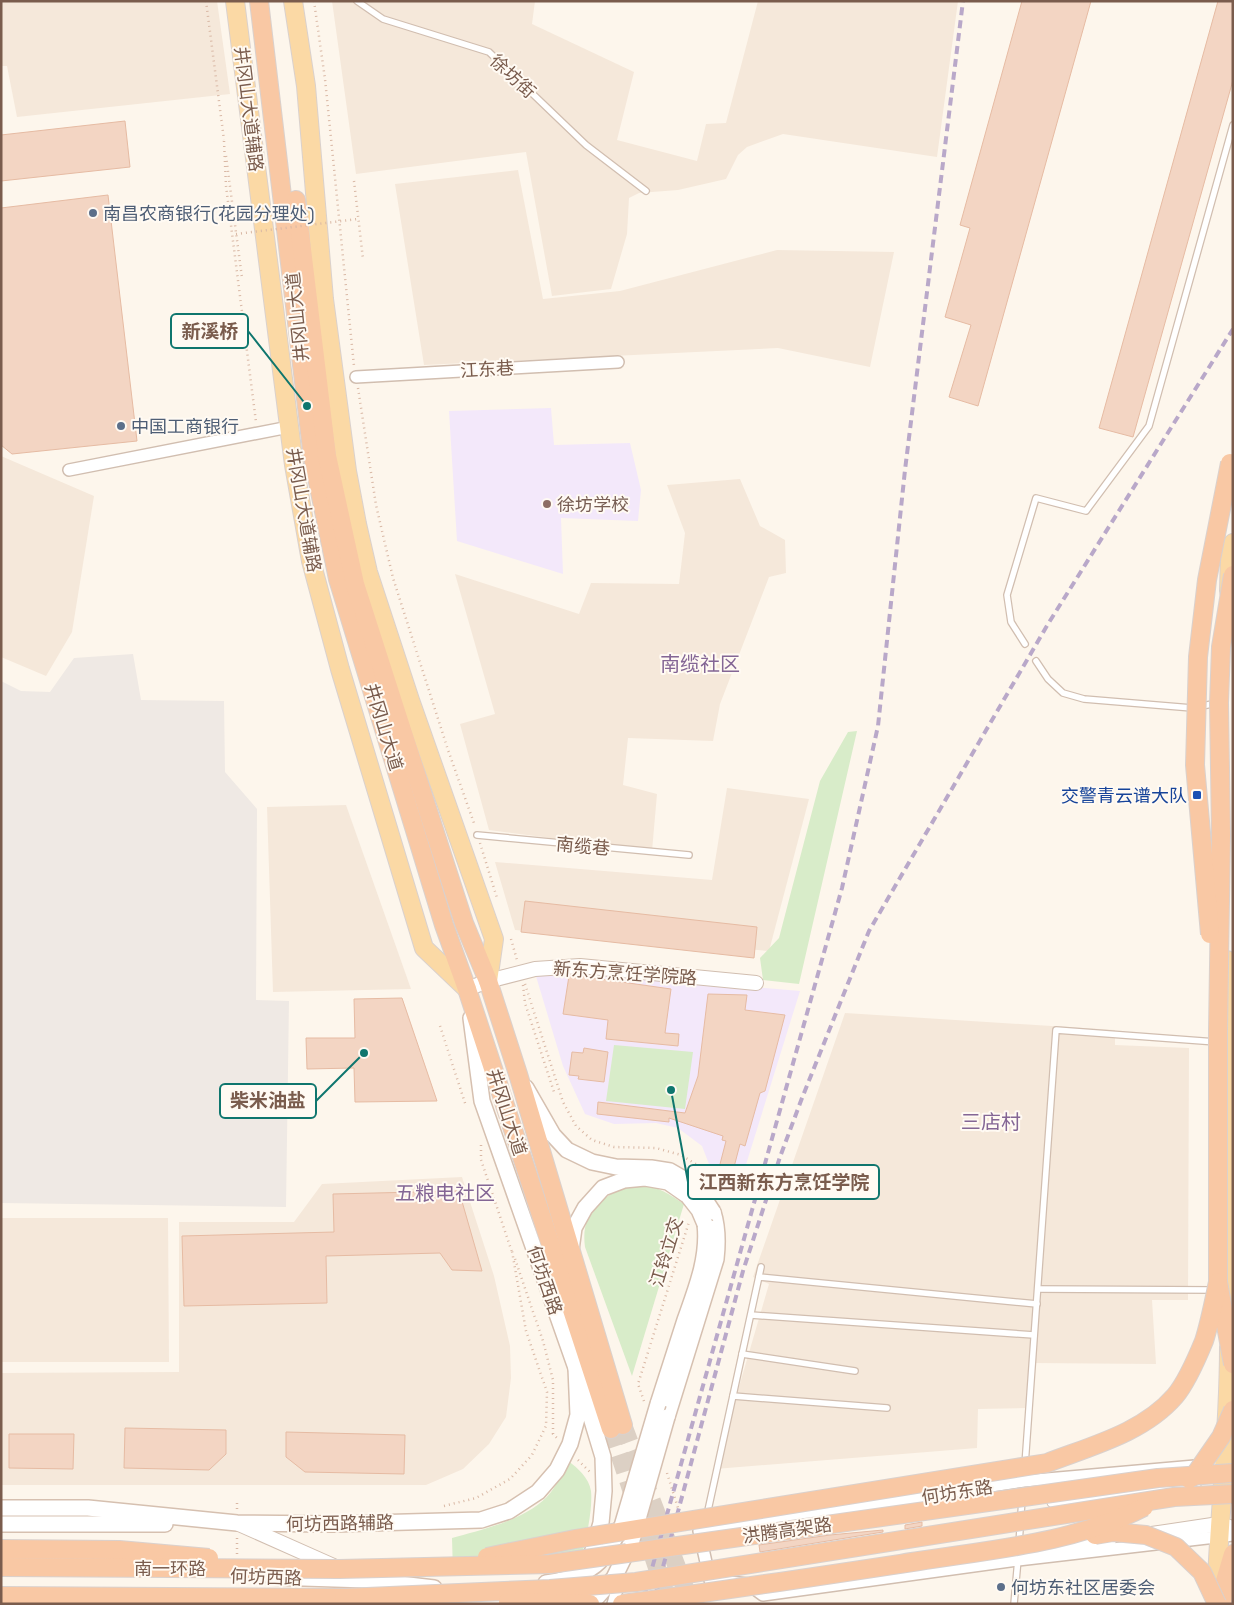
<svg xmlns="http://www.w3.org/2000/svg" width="1234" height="1605" viewBox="0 0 1234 1605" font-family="'Space Grotesk','Noto Sans SC',sans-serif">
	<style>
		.residential { fill: #f5e8da }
		.industrial { fill: #efe9e4 }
		.education { fill: #f3e8fa }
		.green { fill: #d8ecc9 }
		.building { fill: #f3d5c3; stroke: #e6bba3 }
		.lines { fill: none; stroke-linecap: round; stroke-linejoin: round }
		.trunk-tunnel { stroke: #dcd0c4; stroke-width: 18; stroke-dasharray: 18 9; stroke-linecap: butt }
		.service-casing { stroke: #d1beb0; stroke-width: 8 }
		.minor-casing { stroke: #d1beb0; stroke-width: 14 }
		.tertiary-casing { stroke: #d1beb0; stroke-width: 16 }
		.secondary-casing { stroke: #d6c0b0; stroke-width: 18 }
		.primary-casing { stroke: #dad1cd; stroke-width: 20 }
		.trunk-casing { stroke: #dad1cd; stroke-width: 20 }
		.path { stroke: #d9b8a5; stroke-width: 2.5; stroke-dasharray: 1 4; stroke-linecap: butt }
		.service { stroke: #fff; stroke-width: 5.5 }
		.minor { stroke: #fff; stroke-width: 11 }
		.tertiary { stroke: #fff; stroke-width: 14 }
		.secondary { stroke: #fff; stroke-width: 15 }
		.primary { stroke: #fbd9a5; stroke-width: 18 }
		.trunk { stroke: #f9c8a4; stroke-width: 18 }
		.rail { stroke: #b9a8c9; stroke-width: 4; stroke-dasharray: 8 5; stroke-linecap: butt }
		.secondary-bridge-casing { stroke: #d6c0b0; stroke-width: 18; stroke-linecap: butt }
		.trunk-bridge-casing { stroke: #dad1cd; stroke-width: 20; stroke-linecap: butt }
		.path-bridge { stroke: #d9b8a5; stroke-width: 2.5; stroke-dasharray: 1 4; stroke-linecap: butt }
		.secondary-bridge { stroke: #fff; stroke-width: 15 }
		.trunk-bridge { stroke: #f9c8a4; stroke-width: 18 }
		.service-dot { fill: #5c6f8a; stroke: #fffaf3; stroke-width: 2 }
		.education-dot { fill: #8d6e63; stroke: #fffaf3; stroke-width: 2 }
		.transit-dot { fill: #1a4fb4; stroke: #fffaf3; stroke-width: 2 }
		.labels { text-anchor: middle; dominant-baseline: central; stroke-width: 4; stroke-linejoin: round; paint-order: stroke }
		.street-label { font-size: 18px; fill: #7a5c4d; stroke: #fffaf3 }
		.service-label { font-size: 18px; fill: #4e5e75; stroke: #fffaf3; text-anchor: start }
		.education-label { font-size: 18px; fill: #785e54; stroke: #fffaf3; text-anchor: start }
		.transit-label { font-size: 18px; fill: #164399; stroke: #fffaf3; text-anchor: end }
		.quarter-label { font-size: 20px; fill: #846695; stroke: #fffaf3 }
		.leader { fill: none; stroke: #0f766e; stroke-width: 2 }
		.callout-dot { fill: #0f766e; stroke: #fffaf3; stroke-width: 2 }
		.callout { fill: #fffaf3; stroke: #0f766e; stroke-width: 2 }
		.callout-label { font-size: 19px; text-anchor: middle; font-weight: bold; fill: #7a5c4d }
	</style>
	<rect width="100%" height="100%" fill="#fdf6ec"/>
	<g class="residential">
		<polygon points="1,1 217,1 230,94 17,117 7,66 1,66"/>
		<polygon points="332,1 535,1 532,24 634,72 617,140 697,161 706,124 726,123 758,1 958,1 937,157 783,134 747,147 738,155 726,179 678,190 639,193 629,198 627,234 611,289 552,296 526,152 356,174"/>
		<polygon points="518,170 543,299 620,291 777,250 894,252 870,367 778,348 424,365 395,184"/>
		<polygon points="1,456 94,496 72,632 46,676 1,657"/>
		<polygon points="740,479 760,526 785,540 786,573 769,577 720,704 713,741 628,738 623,785 657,794 652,851 489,830 460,724 495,714 455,574 579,614 591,583 679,584 685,533 667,485"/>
		<polygon points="727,788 809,799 769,951 515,930 495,862 712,880"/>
		<polygon points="346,805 411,989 273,992 267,807"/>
		<polygon points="845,1013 1115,1030 1115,1045 1189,1048 1188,1300 1152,1300 1156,1364 1031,1363 1027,1408 978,1409 977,1448 715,1469 769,1284 753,1277"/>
		<polygon points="462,1177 494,1276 510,1346 511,1378 506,1417 489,1444 463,1469 426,1485 1,1485 1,1373 179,1372 179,1222 294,1222 322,1184"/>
		<polygon points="1,1218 168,1218 169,1362 1,1362"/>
	</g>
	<polygon class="industrial" points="133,654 141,700 224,701 225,772 257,809 256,1000 289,1001 286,1207 1,1203 1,681 21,691 50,692 74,658"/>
	<g class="education">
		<polygon points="551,408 554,445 630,443 641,490 638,521 561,518 563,574 457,541 449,411"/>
		<polygon points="570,972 800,991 739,1187 714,1177 702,1146 678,1128 656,1123 614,1124 585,1114 563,1066 535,973"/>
	</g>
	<g class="green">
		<polygon points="857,731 799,984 763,980 760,958 779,938 820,781 848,732"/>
		<polygon points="614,1045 693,1052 685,1109 606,1101"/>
		<path d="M 634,1185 C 656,1185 666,1192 684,1204 L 632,1376 L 585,1247 C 580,1211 603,1194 634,1185 Z"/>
		<path d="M 568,1461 C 578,1468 589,1478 591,1491 C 593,1510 585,1546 579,1564 L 546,1574 L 453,1573 L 452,1538 C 484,1529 530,1519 551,1492 C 558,1483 563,1471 568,1461 Z"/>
	</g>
	<g class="building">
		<polygon points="1022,1 1091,1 978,406 949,397 971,325 945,317 970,228 960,225"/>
		<polygon points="1218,1 1233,1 1233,80 1133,437 1099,428"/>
		<polygon points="125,121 130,167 1,181 1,135"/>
		<polygon points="108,195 137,441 12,454 1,445 1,208"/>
		<polygon points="525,901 757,927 754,958 521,932"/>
		<polygon points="572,975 671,989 665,1033 679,1034 678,1046 606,1039 608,1020 563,1014 569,976"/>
		<polygon points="708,994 747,995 745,1010 785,1015 765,1091 760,1093 745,1146 740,1144 733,1171 719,1168 726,1141 722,1140 723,1136 669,1118 669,1122 597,1114 598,1102 685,1113 698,1076"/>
		<polygon points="402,998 437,1101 355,1102 354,1068 307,1069 306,1038 355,1038 354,999"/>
		<polygon points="584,1048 608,1052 604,1082 578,1079 579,1076 569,1075 572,1052 583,1053"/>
		<polygon points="459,1191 482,1271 452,1270 440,1253 326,1256 327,1303 184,1306 182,1236 334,1232 333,1194"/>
		<polygon points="125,1428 226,1430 226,1454 209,1470 124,1468"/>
		<polygon points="286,1432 405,1435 404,1474 305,1472 286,1457"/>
		<polygon points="9,1434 74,1434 73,1469 9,1468"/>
		<polygon points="922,1522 922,1526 905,1529 905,1525"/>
		<polygon points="883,1530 883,1532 760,1552 759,1545 830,1535"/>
	</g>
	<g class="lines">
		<g class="trunk-tunnel">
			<polyline points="623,1425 691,1604"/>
			<polyline points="611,1429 669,1604"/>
		</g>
		<defs>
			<g id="service">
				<polyline points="357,1 383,19 489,52 586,145 646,191"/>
				<polyline points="1025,644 1011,622 1007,595 1036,498 1086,511 1149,426 1233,125"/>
				<polyline points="1036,661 1048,679 1063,693 1084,699 1192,708 1217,703"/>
				<polyline points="477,835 689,855"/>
				<polyline points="759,1277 1037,1304"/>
				<polyline points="1038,1289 1213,1290"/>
				<polyline points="751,1315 1034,1335"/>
				<polyline points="742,1354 855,1371"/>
				<polyline points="733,1396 887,1408"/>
				<polyline points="1025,1465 1056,1030 1216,1042"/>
				<polyline points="707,1515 761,1267"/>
				<polyline points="1019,1544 1022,1499"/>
				<polyline points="1014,1604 1018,1559"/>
			</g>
			<g id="minor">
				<polyline points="356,377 618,362"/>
				<polyline points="69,470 289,427"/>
				<polyline points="1229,1463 1024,1481 699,1531 710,1580 748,1584 763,1595 1018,1560 1233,1535"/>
				<polyline points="613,1604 620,1579"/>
			</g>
			<g id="tertiary">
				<polyline points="467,989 488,981 535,969 580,966 756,983"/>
				<polyline points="1054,1501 1194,1483"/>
				<polyline points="239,1524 338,1568"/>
				<polyline points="1145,1535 1219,1524 1233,1528"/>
				<polyline points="1037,1550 1109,1540"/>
			</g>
			<g id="secondary">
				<polyline points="471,1018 482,1101 576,1368 603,1457 604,1491 601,1523 588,1567"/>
				<polyline points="526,1088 553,1135 567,1150 592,1162 616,1167 651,1168 670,1171 696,1186"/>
				<polyline points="571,1250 574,1228 585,1208 603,1188 624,1180 645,1178 668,1182 688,1196"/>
				<path d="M 658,1404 C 667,1376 676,1348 685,1320 C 696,1289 709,1257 705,1224"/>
				<path d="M 667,1417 L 716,1259 C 718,1242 718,1228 713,1212"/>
				<polyline points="1,1508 88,1508 237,1523 334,1524 481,1520 509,1511 538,1492 557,1470 570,1444 578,1415 576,1368"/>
				<polyline points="1,1524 165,1524"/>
				<polyline points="272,1577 366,1580 434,1588"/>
				<path d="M 546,1583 C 566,1580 591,1574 603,1557 C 610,1547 616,1536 622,1526"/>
				<polyline points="591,1604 614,1578 630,1545"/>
			</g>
			<g id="primary">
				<polyline points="235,1 294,465 311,561 340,669 424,948 467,989"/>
				<polyline points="293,1 306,86 324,299 347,471 357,524 368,572 410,700 494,939 488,981"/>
				<polyline points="1229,591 1230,553 1233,543"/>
				<polyline points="1227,960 1229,1314"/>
				<path d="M 1216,1601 C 1219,1516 1229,1432 1229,1347"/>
			</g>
			<g id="trunk">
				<polyline points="259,1 313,458 338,579 444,925 467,989 611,1429"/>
				<polyline points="296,200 327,456 355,584 464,923 488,981 518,1074 623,1425"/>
				<polyline points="1222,1604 1225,1581 1233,1554"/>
			</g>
		</defs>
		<use href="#service" class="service-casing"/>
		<use href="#minor" class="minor-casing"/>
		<use href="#tertiary" class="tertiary-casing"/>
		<use href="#secondary" class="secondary-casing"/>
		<use href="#primary" class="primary-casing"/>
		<use href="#trunk" class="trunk-casing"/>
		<g class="path">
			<polyline points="206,1 224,140"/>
			<polyline points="314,1 325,79 354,366"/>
			<polyline points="224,141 226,186 256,422"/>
			<polyline points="226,156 242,278"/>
			<polyline points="354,181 363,259"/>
			<polyline points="358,388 376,505 393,578 448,750 475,826"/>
			<polyline points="480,843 497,898"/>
			<polyline points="511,939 517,960"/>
			<polyline points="525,984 563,1102 576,1126 592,1140 614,1147 656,1148 681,1155 699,1166 701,1173"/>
			<polyline points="523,985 525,1003 554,1092"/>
			<polyline points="440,1026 466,1106"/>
			<polyline points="481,1145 481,1160 512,1252"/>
			<polyline points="515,1259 543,1341 553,1380 553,1434 558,1439"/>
			<polyline points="644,1401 638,1384 689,1222"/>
			<polyline points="578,1460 590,1472"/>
			<polyline points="667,1473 678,1508"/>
			<polyline points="237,1503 237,1510"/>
			<polyline points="444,1506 476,1498 510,1479 532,1455 546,1426 547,1392 526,1331 512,1251"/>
			<polyline points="237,1538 237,1555"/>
		</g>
		<use href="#service" class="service"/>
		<use href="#minor" class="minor"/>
		<use href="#tertiary" class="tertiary"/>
		<use href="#secondary" class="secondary"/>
		<use href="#primary" class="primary"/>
		<use href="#trunk" class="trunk"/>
		<g class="rail">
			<polyline points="642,1604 842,888 878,726 905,470 963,1"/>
			<polyline points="653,1604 743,1271 780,1157 802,1098 869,931 1048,624 1233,329"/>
		</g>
		<defs>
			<g id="secondary-bridge">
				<polyline points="696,1186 713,1212"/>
				<polyline points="688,1196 699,1210 705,1224"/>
				<polyline points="622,1526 658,1404"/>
				<polyline points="632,1540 667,1417"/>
			</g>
			<g id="trunk-bridge">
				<polyline points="1233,575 1221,647 1219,703 1221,835 1218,1031 1218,1282 1233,1364"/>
				<polyline points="1210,934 1195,765 1198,657 1207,580 1230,463"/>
				<polyline points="1189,1479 1194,1476 1221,1437 1233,1410"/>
				<polyline points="1095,1535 1113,1532 1146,1535 1176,1547 1202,1572 1217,1604"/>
				<polyline points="1,1549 119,1550 209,1558"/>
				<path d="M 487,1557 L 575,1539 L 1047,1463 C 1091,1446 1143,1433 1175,1396 C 1187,1382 1197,1358 1204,1341 C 1210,1322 1214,1301 1218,1282"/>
				<polyline points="1,1567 339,1569 550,1564 1158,1478 1233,1473"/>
				<polyline points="1,1596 355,1598"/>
				<polyline points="344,1598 550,1589 636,1582 1174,1497 1233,1494"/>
				<polyline points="508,1602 590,1604"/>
				<path d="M 622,1604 C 722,1591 820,1576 919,1561 C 996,1549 1074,1543 1144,1507"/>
			</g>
		</defs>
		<use href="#secondary-bridge" class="secondary-bridge-casing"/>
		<use href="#trunk-bridge" class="trunk-bridge-casing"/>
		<polyline class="path-bridge" points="236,234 358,219"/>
		<use href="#secondary-bridge" class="secondary-bridge"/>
		<use href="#trunk-bridge" class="trunk-bridge"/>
	</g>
	<g class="service-dot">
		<circle cx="93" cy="213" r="5"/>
		<circle cx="121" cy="426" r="5"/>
		<circle cx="1001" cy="1587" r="5"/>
	</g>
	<circle class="education-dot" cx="547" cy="504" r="5"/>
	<rect class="transit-dot" x="1192" y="790" width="10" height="10" rx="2.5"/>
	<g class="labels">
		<g class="street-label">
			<text transform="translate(513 76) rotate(43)">徐坊街</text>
			<text transform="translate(249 109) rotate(83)">井冈山大道辅路</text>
			<text transform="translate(297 317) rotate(-96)">井冈山大道</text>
			<text transform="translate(487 369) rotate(-3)">江东巷</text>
			<text transform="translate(304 510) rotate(80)">井冈山大道辅路</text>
			<text transform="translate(384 727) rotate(73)">井冈山大道</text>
			<text transform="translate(583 846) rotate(5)">南缆巷</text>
			<text transform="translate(625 973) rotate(4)">新东方烹饪学院路</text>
			<text transform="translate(507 1112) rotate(72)">井冈山大道</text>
			<text transform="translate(666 1252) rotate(-73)">江铃立交</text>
			<text transform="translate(545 1280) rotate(71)">何坊西路</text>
			<text transform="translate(957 1492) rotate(-9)">何坊东路</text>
			<text transform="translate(340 1523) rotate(-1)">何坊西路辅路</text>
			<text transform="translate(787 1530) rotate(-8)">洪腾高架路</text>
			<text x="170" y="1568">南一环路</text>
			<text transform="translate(266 1577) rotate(2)">何坊西路</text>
		</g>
		<g class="service-label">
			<text x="103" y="213">南昌农商银行(花园分理处)</text>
			<text x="131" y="426">中国工商银行</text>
			<text x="1011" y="1587">何坊东社区居委会</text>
		</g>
		<g class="education-label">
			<text x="557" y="504">徐坊学校</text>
		</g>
		<g class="transit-label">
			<text x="1187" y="795">交警青云谱大队</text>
		</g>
		<g class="quarter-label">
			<text x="700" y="664">南缆社区</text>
			<text x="991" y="1122">三店村</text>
			<text x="445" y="1193">五粮电社区</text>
		</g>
	</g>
	<path class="leader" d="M307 406L248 331M364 1053L316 1101M671 1090L688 1182"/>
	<g class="callout-dot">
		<circle cx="307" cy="406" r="5"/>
		<circle cx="364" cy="1053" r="5"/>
		<circle cx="671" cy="1090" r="5"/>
	</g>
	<g class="callout">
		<rect x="171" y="314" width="77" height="34" rx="5"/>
		<rect x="220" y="1084" width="96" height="34" rx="5"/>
		<rect x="688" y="1165" width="191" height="34" rx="5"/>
	</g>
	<g class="callout-label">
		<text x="210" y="338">新溪桥</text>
		<text x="268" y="1107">柴米油盐</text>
		<text x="784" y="1189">江西新东方烹饪学院</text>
	</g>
	<rect width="1234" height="1605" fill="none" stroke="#7a5c4d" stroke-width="5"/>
</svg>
